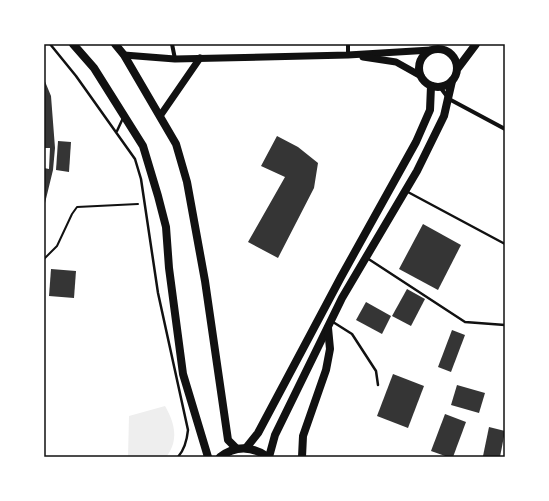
<svg xmlns="http://www.w3.org/2000/svg" width="549" height="501" viewBox="0 0 549 501" font-family="'Public Sans',sans-serif">
	<style>
		.green { fill: #eee }
		.building { fill: #353535 }
		.lines { fill: none; stroke-linecap: round; stroke-linejoin: round }
		.path { stroke: #111; stroke-width: 2 }
		.service { stroke: #111; stroke-width: 2.5 }
		.minor { stroke: #111; stroke-width: 4 }
		.tertiary { stroke: #111; stroke-width: 7 }
		.secondary { stroke: #111; stroke-width: 8 }
		.neatline { fill: none; stroke: #111; stroke-width: 1.5 }
	</style>
	<rect width="100%" height="100%" fill="#fff"/>
	<path class="green" d="M 165,406 C 175,423 179,441 166,457 L 128,457 L 129,416 Z"/>
	<g class="building">
		<polygon points="44,79 51,96 55,148 53,170 45,203 44,168 49,169 50,148 44,148"/>
		<polygon points="277,136 298,147 318,163 314,188 278,258 248,242 285,177 261,166"/>
		<polygon points="58,141 71,142 69,172 56,170"/>
		<polygon points="423,224 461,245 438,290 399,269"/>
		<polygon points="51,269 76,271 74,298 49,296"/>
		<polygon points="407,289 425,299 411,326 392,316"/>
		<polygon points="366,302 391,316 382,334 356,320"/>
		<polygon points="452,330 465,335 451,372 438,367"/>
		<polygon points="393,374 424,386 408,428 377,416"/>
		<polygon points="457,385 485,393 479,413 451,405"/>
		<polygon points="445,414 466,422 453,457 448,457 431,451"/>
		<polygon points="489,427 505,431 500,457 483,456"/>
	</g>
	<g class="lines">
		<polyline class="path" points="44,259 57,246 72,214 77,207 138,204"/>
		<g class="service">
			<path d="M 50,44 L 76,76 L 135,159 L 141,179 L 158,293 L 188,430 C 187,440 185,449 178,457"/>
			<polyline points="117,131 123,118"/>
			<polyline points="406,191 505,244"/>
			<polyline points="367,258 465,322 505,325"/>
			<polyline points="333,322 352,334 376,371 378,385"/>
		</g>
		<g class="minor">
			<polyline points="172,44 175,59"/>
			<polyline points="348,55 348,44"/>
			<polyline points="440,87 449,99 505,129"/>
		</g>
		<g class="tertiary">
			<polyline points="124,55 175,59 348,55 431,50"/>
			<polyline points="363,57 396,62 421,76"/>
			<polyline points="160,116 200,58"/>
		</g>
		<g class="secondary">
			<polyline points="73,44 94,68 143,146 158,196 166,227 169,268 183,374 208,457"/>
			<polyline points="115,44 124,55 176,144 187,182 205,281 228,440 236,448"/>
			<circle cx="438" cy="68" r="19"/>
			<polyline points="458,68 476,44"/>
			<polyline points="246,448 258,433 341,277 416,142 430,110 431,86"/>
			<path d="M 220,457 C 236,445 252,446 268,457"/>
			<polyline points="269,457 275,435 342,298 417,171 444,116 452,81"/>
			<polyline points="302,457 303,436 326,370 330,349 328,328"/>
		</g>
	</g>
	<rect width="549" height="501" fill="none" stroke="#ffffff" stroke-width="90"/>
	<rect x="45" y="45" width="459" height="411" class="neatline"/>
</svg>
